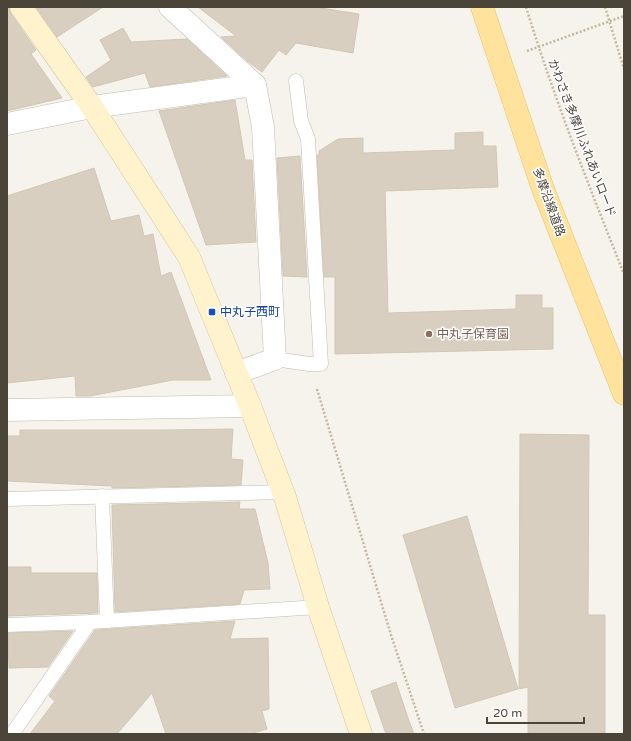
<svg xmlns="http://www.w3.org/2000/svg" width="631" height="741" viewBox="0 0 631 741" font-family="'Varela Round','Noto Sans JP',sans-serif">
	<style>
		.building { fill: #d8cfc1; stroke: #d3c7b4 }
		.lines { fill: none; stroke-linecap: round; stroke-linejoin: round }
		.lane-casing { stroke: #c2bbae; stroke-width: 15 }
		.street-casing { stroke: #c2bbae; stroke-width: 23 }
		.secondary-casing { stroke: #d6c79b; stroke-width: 23 }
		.primary-casing { stroke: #e6c16a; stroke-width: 23 }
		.path { stroke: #c4b79f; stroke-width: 2.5; stroke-dasharray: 2 2; stroke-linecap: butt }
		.lane { stroke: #fff; stroke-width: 14 }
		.street { stroke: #fff; stroke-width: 22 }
		.secondary { stroke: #fff3cd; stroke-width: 22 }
		.primary { stroke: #ffe39c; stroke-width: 22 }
		.transit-dot { fill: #1a4fb4; stroke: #fff; stroke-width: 1.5 }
		.education-dot { fill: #8d6e63; stroke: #fff; stroke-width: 1.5 }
		.labels { text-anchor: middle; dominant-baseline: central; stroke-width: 3; stroke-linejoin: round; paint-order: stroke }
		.street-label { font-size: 12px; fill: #4b4439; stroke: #fff }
		.transit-label { font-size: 12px; fill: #164399; stroke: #fff; text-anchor: start }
		.education-label { font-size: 12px; fill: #785e54; stroke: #fff; text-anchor: start }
	</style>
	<rect width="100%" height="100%" fill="#f6f3ec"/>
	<g class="building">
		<polygon points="7,7 9,7 11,14 36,50 31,54 62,98 7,111"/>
		<polygon points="36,7 103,7 57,37"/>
		<polygon points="198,7 315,7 359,14 353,53 296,43 286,55 279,50 262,72 247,61 221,37 236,36"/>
		<polygon points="123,28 131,42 187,39 227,76 150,87 145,73 93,87 86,77 111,60 100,40"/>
		<polygon points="235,100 245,160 252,160 256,242 206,245 159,111"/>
		<polygon points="483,132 483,146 496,146 498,187 385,191 388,313 516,309 516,295 542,295 542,308 553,308 553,349 335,354 335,277 324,277 317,155 319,155 319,151 338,139 363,138 363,153 455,150 455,133"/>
		<polygon points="300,156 307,277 283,276 277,158"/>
		<polygon points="94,168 111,221 139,215 144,236 153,234 161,276 171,272 211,380 173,380 90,396 76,396 75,376 7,383 7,196"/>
		<polygon points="233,429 231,459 243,460 241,485 112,488 112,486 7,481 7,436 20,436 20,430 165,430"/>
		<polygon points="520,434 589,435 588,615 605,615 605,733 528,733 528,687 519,689"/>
		<polygon points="240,502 239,509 255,509 268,563 270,589 244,590 240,604 115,612 112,505"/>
		<polygon points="467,516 518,689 455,708 403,535"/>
		<polygon points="7,567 31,567 31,573 97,573 98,613 7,616"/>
		<polygon points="235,621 230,639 268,638 269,709 262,711 267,729 250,734 166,734 152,693 117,734 30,734 55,701 49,696 95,630"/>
		<polygon points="73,631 48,667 9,668 8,633"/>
		<polygon points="396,682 409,721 414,734 386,734 371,691"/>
	</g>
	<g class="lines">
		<defs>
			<g id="lane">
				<polyline points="275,359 309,364 321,364 308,139 301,121 296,81"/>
				<polyline points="102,496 107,621"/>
				<polyline points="7,499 283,492"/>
				<polyline points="7,625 90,622 318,607"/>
				<polyline points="12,734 90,622"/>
			</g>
			<g id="street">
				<polyline points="170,7 255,85 263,127 275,359 236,373"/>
				<polyline points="7,124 92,107 255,85"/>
				<polyline points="7,410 250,406"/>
			</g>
			<polyline id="secondary" points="21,7 92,107 189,257 250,406 285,497 318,607 361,734"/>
			<polyline id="primary" points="482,7 543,189 624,394"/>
		</defs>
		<use href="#lane" class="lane-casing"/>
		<use href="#street" class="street-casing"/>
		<use href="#secondary" class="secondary-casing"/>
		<use href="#primary" class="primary-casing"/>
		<g class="path">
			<path d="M 526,7 C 554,98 589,186 624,274"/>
			<polyline points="605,7 624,69"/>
			<polyline points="527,51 624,16"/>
			<polyline points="317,389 391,635 424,734"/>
		</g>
		<use href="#lane" class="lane"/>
		<use href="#street" class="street"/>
		<use href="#secondary" class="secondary"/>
		<use href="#primary" class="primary"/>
	</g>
	<rect class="transit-dot" x="208" y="308" width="8" height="8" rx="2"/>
	<circle class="education-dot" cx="429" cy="334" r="4"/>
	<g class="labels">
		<g class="street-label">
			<text transform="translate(582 138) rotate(69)">かわさき多摩川ふれあいロード</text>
			<text transform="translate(549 202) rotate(70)">多摩沿線道路</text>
		</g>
		<g class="transit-label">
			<text x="220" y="312">中丸子西町</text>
		</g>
		<g class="education-label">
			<text x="437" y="334">中丸子保育園</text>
		</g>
	</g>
	<rect width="631" height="741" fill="none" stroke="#4b4439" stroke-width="16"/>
	<path d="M487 717v6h97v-6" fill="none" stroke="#4b4439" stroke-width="2"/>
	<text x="493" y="717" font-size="12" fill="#4b4439" stroke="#ffffff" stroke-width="3" paint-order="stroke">20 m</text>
</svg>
